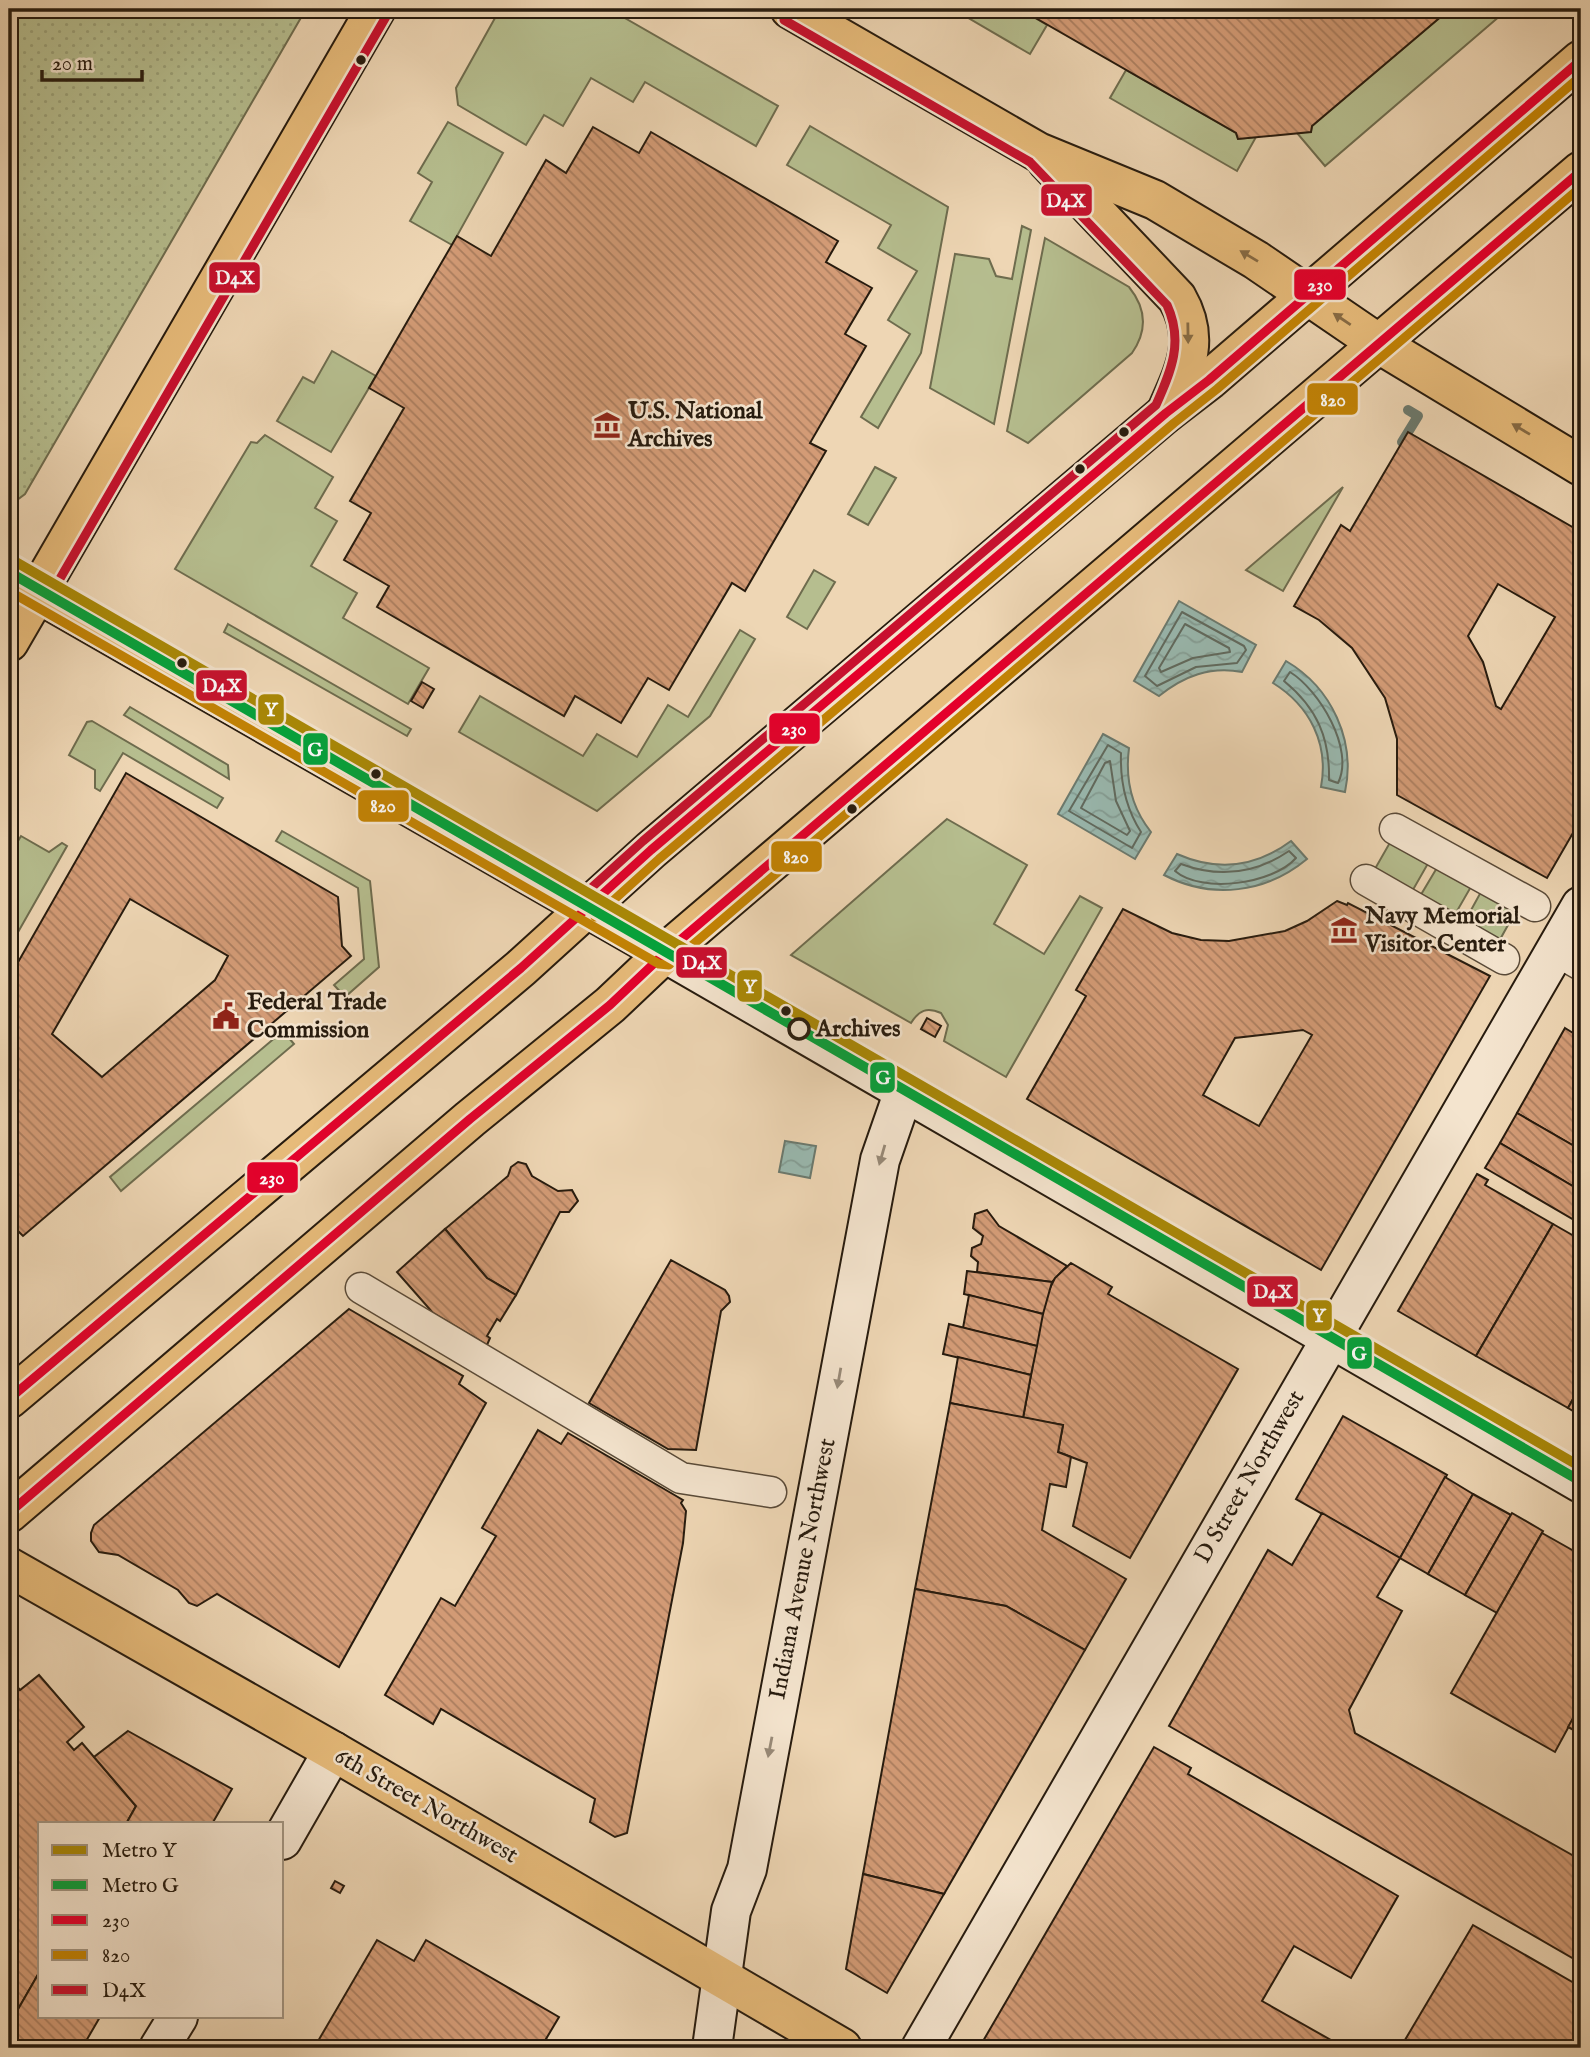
<svg xmlns="http://www.w3.org/2000/svg" width="1590" height="2057" viewBox="0 0 1590 2057" font-family="'IM FELL English',serif">
	<style>
		.green { fill: #b6be8f; stroke: #6e6c4e; stroke-width: 2 }
		.park { fill: url(#park-dots); stroke: #6e6c4e; stroke-width: 2 }
		.water { fill: url(#water-waves); stroke: #6b7a6f; stroke-width: 2 }
		.lines { fill: none; stroke-linecap: round; stroke-linejoin: round }
		.shore { stroke: #606a5f; stroke-width: 2 }
		.stream { stroke: #6b7a6f; stroke-width: 10 }
		.building { fill: url(#building-back-hatch); stroke: #271b0e; stroke-width: 2; fill-rule: evenodd }
		.street-casing { stroke: #594a38; stroke-width: 33 }
		.secondary-casing { stroke: #271b0e; stroke-width: 42 }
		.primary-casing { stroke: #271b0e; stroke-width: 42 }
		.highway-casing { stroke: #271b0e; stroke-width: 42 }
		.street { stroke: #f4e4ce; stroke-width: 30 }
		.secondary { stroke: #f4e4ce; stroke-width: 38 }
		.primary { stroke: #e7bb7a; stroke-width: 38 }
		.highway { stroke: #e7bb7a; stroke-width: 38 }
		.bus-1-casing { stroke: #f4e4ce; stroke-width: 14 }
		.bus-2-casing { stroke: #f4e4ce; stroke-width: 14 }
		.bus-3-casing { stroke: #f4e4ce; stroke-width: 14 }
		.bus-1 { stroke: #e4002b; stroke-width: 9 }
		.bus-2 { stroke: #c38304; stroke-width: 9 }
		.bus-3 { stroke: #c8102e; stroke-width: 9 }
		.metro-1-casing { stroke: #f4e4ce; stroke-width: 16 }
		.metro-2-casing { stroke: #f4e4ce; stroke-width: 16 }
		.metro-1 { stroke: #a98806; stroke-width: 10 }
		.metro-2 { stroke: #04a23b; stroke-width: 10 }
		.oneway { fill: #876b44 }
		.oneway2 { fill: #988a78 }
		.bus-dot { fill: #271b0e; stroke: #f4e4ce; stroke-width: 2.5 }
		.stop-dot { fill: #f4e4ce; stroke: #271b0e; stroke-width: 3.5 }
		.labels { text-anchor: middle; dominant-baseline: central; stroke-width: 5; stroke-linejoin: round; paint-order: stroke }
		.poi-label { font-size: 24px; font-weight: bold; fill: #271b0e; stroke: #f4e4ce; text-anchor: start }
		.stop-label { font-size: 24px; font-weight: bold; fill: #271b0e; stroke: #f4e4ce; text-anchor: start }
		.street-label { font-size: 24px; fill: #271b0e; stroke: #f4e4ce }
		.line-badge { stroke: #f4e4ce; stroke-width: 2.5 }
		.badge-label { font-size: 19px; text-anchor: middle; font-weight: bold; fill: #fff }
	</style>
	<defs>
		<pattern id="park-dots" width="8" height="8" patternUnits="userSpaceOnUse" patternTransform="scale(1.75)"><rect width="8" height="8" fill="#b6be8f"/><path d="M2 2h.1M6 6h.1" fill="none" stroke="#9ca37a" stroke-width="1.8" stroke-linecap="round"/></pattern>
		<pattern id="water-waves" width="16" height="10" patternUnits="userSpaceOnUse" patternTransform="scale(1.75)"><rect width="16" height="10" fill="#99b9b0"/><path d="M0 5q4-4 8 0t8 0" fill="none" stroke="#849e96"/></pattern>
		<pattern id="building-back-hatch" width="6" height="6" patternUnits="userSpaceOnUse" patternTransform="scale(1.75)"><rect width="6" height="6" fill="#d39b76"/><path d="M-1 5l2 2M0 0l6 6M5-1l2 2" fill="none" stroke="#ab7e5f"/></pattern>
	</defs>
	<rect width="100%" height="100%" fill="#eed6b4"/>
	<filter id="stains"><feTurbulence type="fractalNoise" baseFrequency=".00286" numOctaves="4"/><feColorMatrix values="0 0 0 0 .2 0 0 0 0 .09 0 0 0 0 .02 0 0 0 .5 -.17"/></filter>
	<radialGradient id="worn" r=".72"><stop offset=".6" stop-color="#630" stop-opacity="0"/><stop offset="1" stop-color="#630" stop-opacity=".3"/></radialGradient>
	<g class="green">
		<polygon points="500,9 609,9 778,106 756,146 645,82 633,102 591,78 563,126 544,115 526,145 458,105 456,88"/>
		<polygon points="953,9 1020,9 1047,25 1030,54"/>
		<polygon points="1450,9 1508,9 1325,166 1297,133 1311,131 1312,126"/>
		<polygon points="1126,70 1236,133 1238,139 1256,137 1237,171 1110,98"/>
		<polygon points="448,122 503,153 452,245 410,221 432,182 418,173"/>
		<polygon points="810,126 948,207 921,353 878,428 861,417 910,334 888,320 917,271 878,248 891,225 787,165"/>
		<polygon points="1022,226 1031,230 994,424 930,388 955,254 989,259 996,276 1012,279"/>
		<path d="M 1045,238 L 1129,287 C 1146,308 1148,330 1132,353 L 1028,443 L 1007,431 Z"/>
		<polygon points="332,351 376,376 331,452 277,421 303,377 314,383"/>
		<polygon points="265,435 333,477 315,508 337,521 311,566 357,593 343,618 429,668 408,704 175,569 251,442 257,443"/>
		<polygon points="875,467 896,478 868,525 848,514"/>
		<polygon points="1343,487 1283,591 1246,570"/>
		<polygon points="814,570 835,582 807,629 787,617"/>
		<polygon points="228,624 411,729 407,736 224,632"/>
		<polygon points="740,630 755,639 710,716 597,811 459,732 480,696 583,756 597,734 637,757 668,705 688,717"/>
		<polygon points="130,707 228,765 229,779 124,715"/>
		<polygon points="92,721 223,798 217,808 123,753 100,791 95,788 95,770 69,755 87,722"/>
		<path d="M 947,819 L 1027,865 L 994,924 L 1044,954 L 1080,896 L 1102,908 L 1006,1077 L 944,1041 L 948,1025 L 941,1013 C 927,1007 919,1010 911,1023 L 791,955 Z"/>
		<polygon points="282,831 370,881 379,967 345,997 334,985 364,959 358,888 276,841"/>
		<polygon points="21,836 49,852 62,843 67,846 9,948 9,856"/>
		<polygon points="1392,839 1430,860 1410,895 1372,874"/>
		<polygon points="1438,866 1472,885 1453,918 1419,898"/>
		<polygon points="1482,890 1517,909 1498,943 1464,923"/>
		<polygon points="283,1031 294,1044 121,1191 110,1177"/>
	</g>
	<polygon class="park" points="9,9 306,9 25,494 9,506"/>
	<g class="water">
		<path d="M 1179,601 L 1256,645 L 1242,672 C 1210,666 1184,676 1159,696 L 1134,681 Z"/>
		<path d="M 1286,661 C 1332,688 1356,741 1345,792 L 1321,787 C 1329,744 1310,706 1273,683 Z"/>
		<path d="M 1103,734 L 1129,748 C 1125,779 1131,807 1151,832 L 1135,859 L 1058,814 Z"/>
		<path d="M 1291,841 L 1307,859 C 1266,893 1212,900 1164,875 L 1177,854 C 1218,872 1255,868 1291,841 Z"/>
		<polygon points="785,1141 816,1146 810,1178 779,1172"/>
	</g>
	<g class="lines">
		<g class="shore">
			<polygon points="1182,612 1244,646 1246,650 1237,663 1196,667 1157,686 1145,676"/>
			<polygon points="1185,624 1229,648 1230,652 1193,658 1161,672 1159,668"/>
			<path d="M 1290,672 C 1319,690 1355,749 1338,783 L 1329,780 C 1330,738 1317,708 1284,681 Z"/>
			<path d="M 1108,745 L 1121,753 C 1120,782 1125,807 1141,832 L 1132,848 L 1069,811 Z"/>
			<polygon points="1110,761 1116,801 1130,831 1127,835 1081,808 1105,763"/>
			<path d="M 1289,851 L 1296,858 C 1273,884 1202,894 1175,871 L 1181,864 C 1219,878 1255,874 1289,851 Z"/>
		</g>
		<polyline class="stream" points="1402,442 1418,416 1408,410"/>
	</g>
	<g class="building">
		<polygon points="1020,9 1214,9 1221,13 1236,9 1450,9 1312,126 1311,132 1238,139 1236,133"/>
		<polygon points="593,127 639,153 651,132 838,241 826,262 872,288 845,334 866,346 810,443 826,451 745,591 732,583 669,690 648,678 621,723 575,696 564,716 377,607 389,586 344,560 371,513 350,501 404,408 369,388 411,315 457,236 491,256 546,160 566,173"/>
		<path d="M 1408,432 L 1581,532 L 1581,819 L 1547,878 L 1397,795 L 1397,739 L 1385,698 L 1352,648 L 1319,620 L 1294,606 L 1341,525 L 1350,531 ZM 1498,584 L 1555,617 L 1501,709 L 1496,706 L 1483,662 L 1468,636 Z"/>
		<polygon points="422,682 434,689 423,708 411,701"/>
		<path d="M 126,773 L 338,897 L 342,946 L 351,956 L 23,1236 L 18,1231 L 9,1235 L 9,978 ZM 130,899 L 228,956 L 215,980 L 102,1077 L 52,1034 Z"/>
		<path d="M 1337,901 L 1347,905 L 1348,903 L 1490,976 L 1321,1270 L 1027,1099 L 1086,996 L 1076,990 L 1123,909 L 1172,933 L 1201,940 L 1229,941 L 1285,931 L 1307,921 ZM 1303,1030 L 1312,1035 L 1259,1126 L 1203,1095 L 1235,1038 Z"/>
		<polygon points="927,1018 941,1026 935,1037 921,1029"/>
		<polygon points="1565,1028 1581,1038 1581,1150 1517,1113"/>
		<polygon points="1517,1113 1581,1150 1581,1191 1500,1143"/>
		<polygon points="1500,1143 1581,1191 1581,1224 1485,1168"/>
		<polygon points="518,1162 526,1164 532,1176 558,1191 572,1190 578,1201 569,1212 560,1212 516,1295 487,1278 445,1229 508,1176 511,1167"/>
		<polygon points="1477,1174 1488,1180 1485,1185 1553,1224 1476,1356 1398,1311"/>
		<polygon points="987,1210 999,1226 1067,1266 1052,1282 977,1272 978,1262 971,1256 972,1248 981,1244 983,1236 973,1228 975,1214"/>
		<polygon points="1553,1224 1581,1240 1581,1385 1568,1408 1476,1356"/>
		<polygon points="445,1229 487,1278 516,1295 500,1321 497,1319 487,1336 490,1338 487,1345 433,1313 397,1272"/>
		<polygon points="671,1260 725,1290 729,1296 730,1302 721,1311 696,1450 668,1449 589,1403"/>
		<polygon points="1071,1263 1112,1287 1108,1294 1238,1369 1130,1558 1073,1526 1087,1463 1058,1452 1063,1425 1023,1418 1045,1298 1055,1278"/>
		<polygon points="967,1271 1052,1282 1043,1314 964,1294"/>
		<polygon points="969,1295 1043,1314 1037,1346 963,1328"/>
		<polygon points="349,1309 463,1376 459,1384 486,1403 339,1667 217,1594 197,1606 189,1603 178,1590 118,1555 99,1552 91,1541 91,1533 94,1525"/>
		<polygon points="949,1324 1037,1346 1031,1375 943,1354"/>
		<polygon points="958,1357 1031,1375 1023,1418 950,1403"/>
		<polygon points="1581,1385 1581,1416 1568,1408"/>
		<polygon points="950,1403 1063,1425 1058,1452 1071,1457 1066,1487 1050,1484 1042,1530 1126,1579 1085,1650 1006,1606 915,1589"/>
		<polygon points="1343,1416 1447,1475 1400,1558 1296,1499"/>
		<polygon points="538,1430 561,1444 568,1433 683,1500 681,1503 686,1511 683,1543 627,1833 615,1837 590,1822 595,1799 441,1709 433,1724 385,1695 441,1598 455,1606 496,1536 482,1528"/>
		<polygon points="1445,1477 1473,1494 1428,1574 1400,1558"/>
		<polygon points="1473,1494 1511,1515 1465,1595 1428,1574"/>
		<polygon points="1322,1513 1400,1558 1377,1597 1402,1611 1349,1710 1355,1733 1581,1860 1581,1963 1169,1726 1268,1550 1292,1565"/>
		<polygon points="1512,1513 1543,1531 1497,1613 1465,1595"/>
		<polygon points="1542,1533 1581,1555 1581,1704 1555,1752 1451,1693"/>
		<polygon points="915,1589 1006,1606 1085,1650 944,1894 863,1874"/>
		<polygon points="39,1675 84,1727 67,1742 74,1750 82,1743 136,1806 126,1824 40,1824 40,1971 9,2025 9,1677 20,1690"/>
		<polygon points="1581,1704 1581,1734 1568,1727"/>
		<polygon points="128,1731 232,1789 212,1824 126,1824 136,1806 94,1757"/>
		<polygon points="1154,1747 1191,1768 1188,1774 1398,1896 1351,1978 1294,1946 1262,2001 1345,2048 979,2048"/>
		<polygon points="863,1874 944,1894 887,1993 846,1969"/>
		<polygon points="335,1881 344,1886 340,1893 331,1888"/>
		<polygon points="1473,1925 1581,1987 1581,2048 1407,2048 1402,2045"/>
		<polygon points="377,1940 414,1961 426,1940 559,2017 546,2039 562,2048 314,2048"/>
		<polygon points="40,1971 40,2017 100,2017 82,2048 9,2048 9,2025"/>
	</g>
	<g class="lines">
		<defs>
			<g id="street">
				<polyline points="1395,829 1535,906"/>
				<polyline points="1366,880 1504,959"/>
				<polyline points="1555,950 1581,965"/>
				<polyline points="361,1288 681,1478 771,1492"/>
			</g>
			<g id="secondary">
				<polyline points="665,953 1581,1483"/>
				<polyline points="282,1840 333,1751"/>
				<polyline points="159,2048 178,2017"/>
				<polyline points="712,2048 731,1911 747,1869 880,1160 904,1091"/>
				<polyline points="921,2048 1581,906"/>
			</g>
			<g id="primary">
				<polyline points="790,9 1038,152 1155,200 1256,260 1379,344 1581,466"/>
				<path d="M 1047,161 L 1177,298 C 1202,341 1184,371 1166,413"/>
				<polyline points="9,577 665,953"/>
				<polyline points="9,1399 521,968 651,850 1166,413 1209,380 1581,60"/>
				<polyline points="9,1513 470,1119 610,1005 665,953 1581,171"/>
			</g>
			<g id="highway">
				<polyline points="9,642 376,9"/>
				<polyline points="9,1567 333,1751 842,2048"/>
			</g>
		</defs>
		<use href="#street" class="street-casing"/>
		<use href="#secondary" class="secondary-casing"/>
		<use href="#primary" class="primary-casing"/>
		<use href="#highway" class="highway-casing"/>
		<use href="#street" class="street"/>
		<use href="#secondary" class="secondary"/>
		<use href="#primary" class="primary"/>
		<use href="#highway" class="highway"/>
		<defs>
			<g id="bus-1">
				<polyline points="9,1399 521,968 651,850 1166,413 1209,380 1581,60"/>
				<polyline points="9,1513 470,1119 610,1005 665,953 1581,171"/>
			</g>
			<g id="bus-2">
				<polyline points="9,591 659,964 669,965 1581,187"/>
				<polyline points="595,917 659,859 1174,423 1217,389 1581,76"/>
			</g>
			<g id="bus-3">
				<polyline points="387,15 54,589 1581,1469"/>
				<path d="M 579,899 L 643,841 L 1156,405 C 1171,371 1184,342 1167,305 L 1030,162 L 784,20"/>
			</g>
		</defs>
		<use href="#bus-1" class="bus-1-casing"/>
		<use href="#bus-2" class="bus-2-casing"/>
		<use href="#bus-3" class="bus-3-casing"/>
		<use href="#bus-1" class="bus-1"/>
		<use href="#bus-2" class="bus-2"/>
		<use href="#bus-3" class="bus-3"/>
		<defs>
			<polyline id="metro-1" points="9,558 1581,1467"/>
			<polyline id="metro-2" points="9,572 1575,1478"/>
		</defs>
		<use href="#metro-1" class="metro-1-casing"/>
		<use href="#metro-2" class="metro-2-casing"/>
		<use href="#metro-1" class="metro-1"/>
		<use href="#metro-2" class="metro-2"/>
	</g>
	<defs><path id="oneway-solid" d="M-6-.8H1V-3.2L6.5 0L1 3.2V.8H-6Z" transform="scale(1.75)"/></defs>
	<g class="oneway">
		<use href="#oneway-solid" transform="translate(1249 256) rotate(-149)"/>
		<use href="#oneway-solid" transform="translate(1342 319) rotate(-146)"/>
		<use href="#oneway-solid" transform="translate(1188 333) rotate(89)"/>
		<use href="#oneway-solid" transform="translate(1521 429) rotate(-149)"/>
	</g>
	<g class="oneway2">
		<use href="#oneway-solid" transform="translate(882 1155) rotate(106)"/>
		<use href="#oneway-solid" transform="translate(839 1378) rotate(100)"/>
		<use href="#oneway-solid" transform="translate(770 1747) rotate(101)"/>
	</g>
	<defs>
		<symbol id="museum-bare" viewBox="-9 -9 18 18"><path d="M0-6L6-3V-2H-6V-3ZM-5-1h2V3h-2ZM-1-1h2V3h-2ZM3-1h2V3H3ZM-6 4H6V6H-6Z" fill="#8f2418" stroke="#f4e4ce" stroke-width="2.5" paint-order="stroke"/></symbol>
		<symbol id="civic-bare" viewBox="-9 -9 18 18"><path d="M-.6-6.5H3V-4.5H.6V-3L4-1V1h2V6H-6V1h2V-1L-.6-3ZM-1.2 2.5V6h2.4V2.5Z" fill="#8f2418" stroke="#f4e4ce" stroke-width="2.5" paint-order="stroke"/></symbol>
	</defs>
	<g fill-rule="evenodd">
		<use href="#museum-bare" x="588" y="406" width="38" height="38"/>
		<use href="#museum-bare" x="1325" y="911" width="38" height="38"/>
		<use href="#civic-bare" x="207" y="997" width="38" height="38"/>
	</g>
	<g class="bus-dot">
		<circle cx="361" cy="60" r="6"/>
		<circle cx="1124" cy="432" r="6"/>
		<circle cx="1080" cy="469" r="6"/>
		<circle cx="182" cy="663" r="6"/>
		<circle cx="376" cy="774" r="6"/>
		<circle cx="852" cy="809" r="6"/>
		<circle cx="786" cy="1011" r="6"/>
	</g>
	<circle class="stop-dot" cx="799" cy="1029" r="10"/>
	<g class="labels">
		<g class="poi-label">
			<text x="628" y="411">U.S. National<tspan x="628" dy="28">Archives</tspan></text>
			<text x="1365" y="916">Navy Memorial<tspan x="1365" dy="28">Visitor Center</tspan></text>
			<text x="247" y="1002">Federal Trade<tspan x="247" dy="28">Commission</tspan></text>
		</g>
		<g class="stop-label">
			<text x="816" y="1029">Archives</text>
		</g>
		<g class="street-label">
			<text transform="translate(1250 1477) rotate(-60)">D Street Northwest</text>
			<text transform="translate(803 1569) rotate(-79)">Indiana Avenue Northwest</text>
			<text transform="translate(426 1806) rotate(30)">6th Street Northwest</text>
		</g>
	</g>
	<g class="line-badge">
		<rect x="1040" y="183" width="53" height="34" rx="7" fill="#c8102e"/>
		<rect x="208" y="261" width="53" height="33" rx="7" fill="#c8102e"/>
		<rect x="1293" y="268" width="54" height="33" rx="7" fill="#e4002b"/>
		<rect x="1306" y="382" width="53" height="34" rx="7" fill="#c38304"/>
		<rect x="195" y="669" width="53" height="33" rx="7" fill="#c8102e"/>
		<rect x="257" y="693" width="28" height="33" rx="7" fill="#a98806"/>
		<rect x="768" y="712" width="53" height="33" rx="7" fill="#e4002b"/>
		<rect x="302" y="732" width="27" height="34" rx="7" fill="#04a23b"/>
		<rect x="357" y="789" width="53" height="34" rx="7" fill="#c38304"/>
		<rect x="770" y="840" width="53" height="33" rx="7" fill="#c38304"/>
		<rect x="675" y="946" width="53" height="33" rx="7" fill="#c8102e"/>
		<rect x="736" y="969" width="27" height="34" rx="7" fill="#a98806"/>
		<rect x="869" y="1061" width="27" height="33" rx="7" fill="#04a23b"/>
		<rect x="246" y="1161" width="53" height="33" rx="7" fill="#e4002b"/>
		<rect x="1246" y="1275" width="53" height="33" rx="7" fill="#c8102e"/>
		<rect x="1305" y="1299" width="28" height="33" rx="7" fill="#a98806"/>
		<rect x="1346" y="1336" width="27" height="34" rx="7" fill="#04a23b"/>
	</g>
	<g class="badge-label">
		<text x="1066" y="207">D4X</text>
		<text x="235" y="284">D4X</text>
		<text x="1320" y="291">230</text>
		<text x="1333" y="406">820</text>
		<text x="222" y="692">D4X</text>
		<text x="271" y="716">Y</text>
		<text x="794" y="735">230</text>
		<text x="315" y="756">G</text>
		<text x="383" y="812">820</text>
		<text x="796" y="863">820</text>
		<text x="702" y="969">D4X</text>
		<text x="750" y="993">Y</text>
		<text x="883" y="1084">G</text>
		<text x="272" y="1184">230</text>
		<text x="1273" y="1298">D4X</text>
		<text x="1319" y="1322">Y</text>
		<text x="1359" y="1360">G</text>
	</g>
	<rect width="1590" height="2057" fill="none" stroke="#eed6b4" stroke-width="35"/>
	<rect x="10" y="10" width="1569" height="2036" fill="none" stroke="#271b0e" stroke-width="3.5"/>
	<rect x="18" y="18" width="1555" height="2022" fill="none" stroke="#271b0e" stroke-width="2"/>
	<rect x="38" y="1822" width="245" height="196" fill="#f4e4ce" stroke="#a29481" stroke-width="2"/>
	<rect x="52" y="1845" width="35" height="10" fill="#a98806" stroke="#a29481" stroke-width="2"/>
	<text x="102" y="1857" font-size="21" fill="#271b0e">Metro Y</text>
	<rect x="52" y="1880" width="35" height="10" fill="#04a23b" stroke="#a29481" stroke-width="2"/>
	<text x="102" y="1892" font-size="21" fill="#271b0e">Metro G</text>
	<rect x="52" y="1915" width="35" height="10" fill="#e4002b" stroke="#a29481" stroke-width="2"/>
	<text x="102" y="1927" font-size="21" fill="#271b0e">230</text>
	<rect x="52" y="1950" width="35" height="10" fill="#c38304" stroke="#a29481" stroke-width="2"/>
	<text x="102" y="1962" font-size="21" fill="#271b0e">820</text>
	<rect x="52" y="1985" width="35" height="10" fill="#c8102e" stroke="#a29481" stroke-width="2"/>
	<text x="102" y="1997" font-size="21" fill="#271b0e">D4X</text>
	<path d="M42 70v10h100v-10" fill="none" stroke="#271b0e" stroke-width="3.5"/>
	<text x="52" y="70" font-size="21" fill="#271b0e" stroke="#f4e4ce" stroke-width="5" paint-order="stroke">20 m</text>
	<rect width="100%" height="100%" filter="url(#stains)"/>
	<rect width="100%" height="100%" fill="url(#worn)"/>
</svg>
